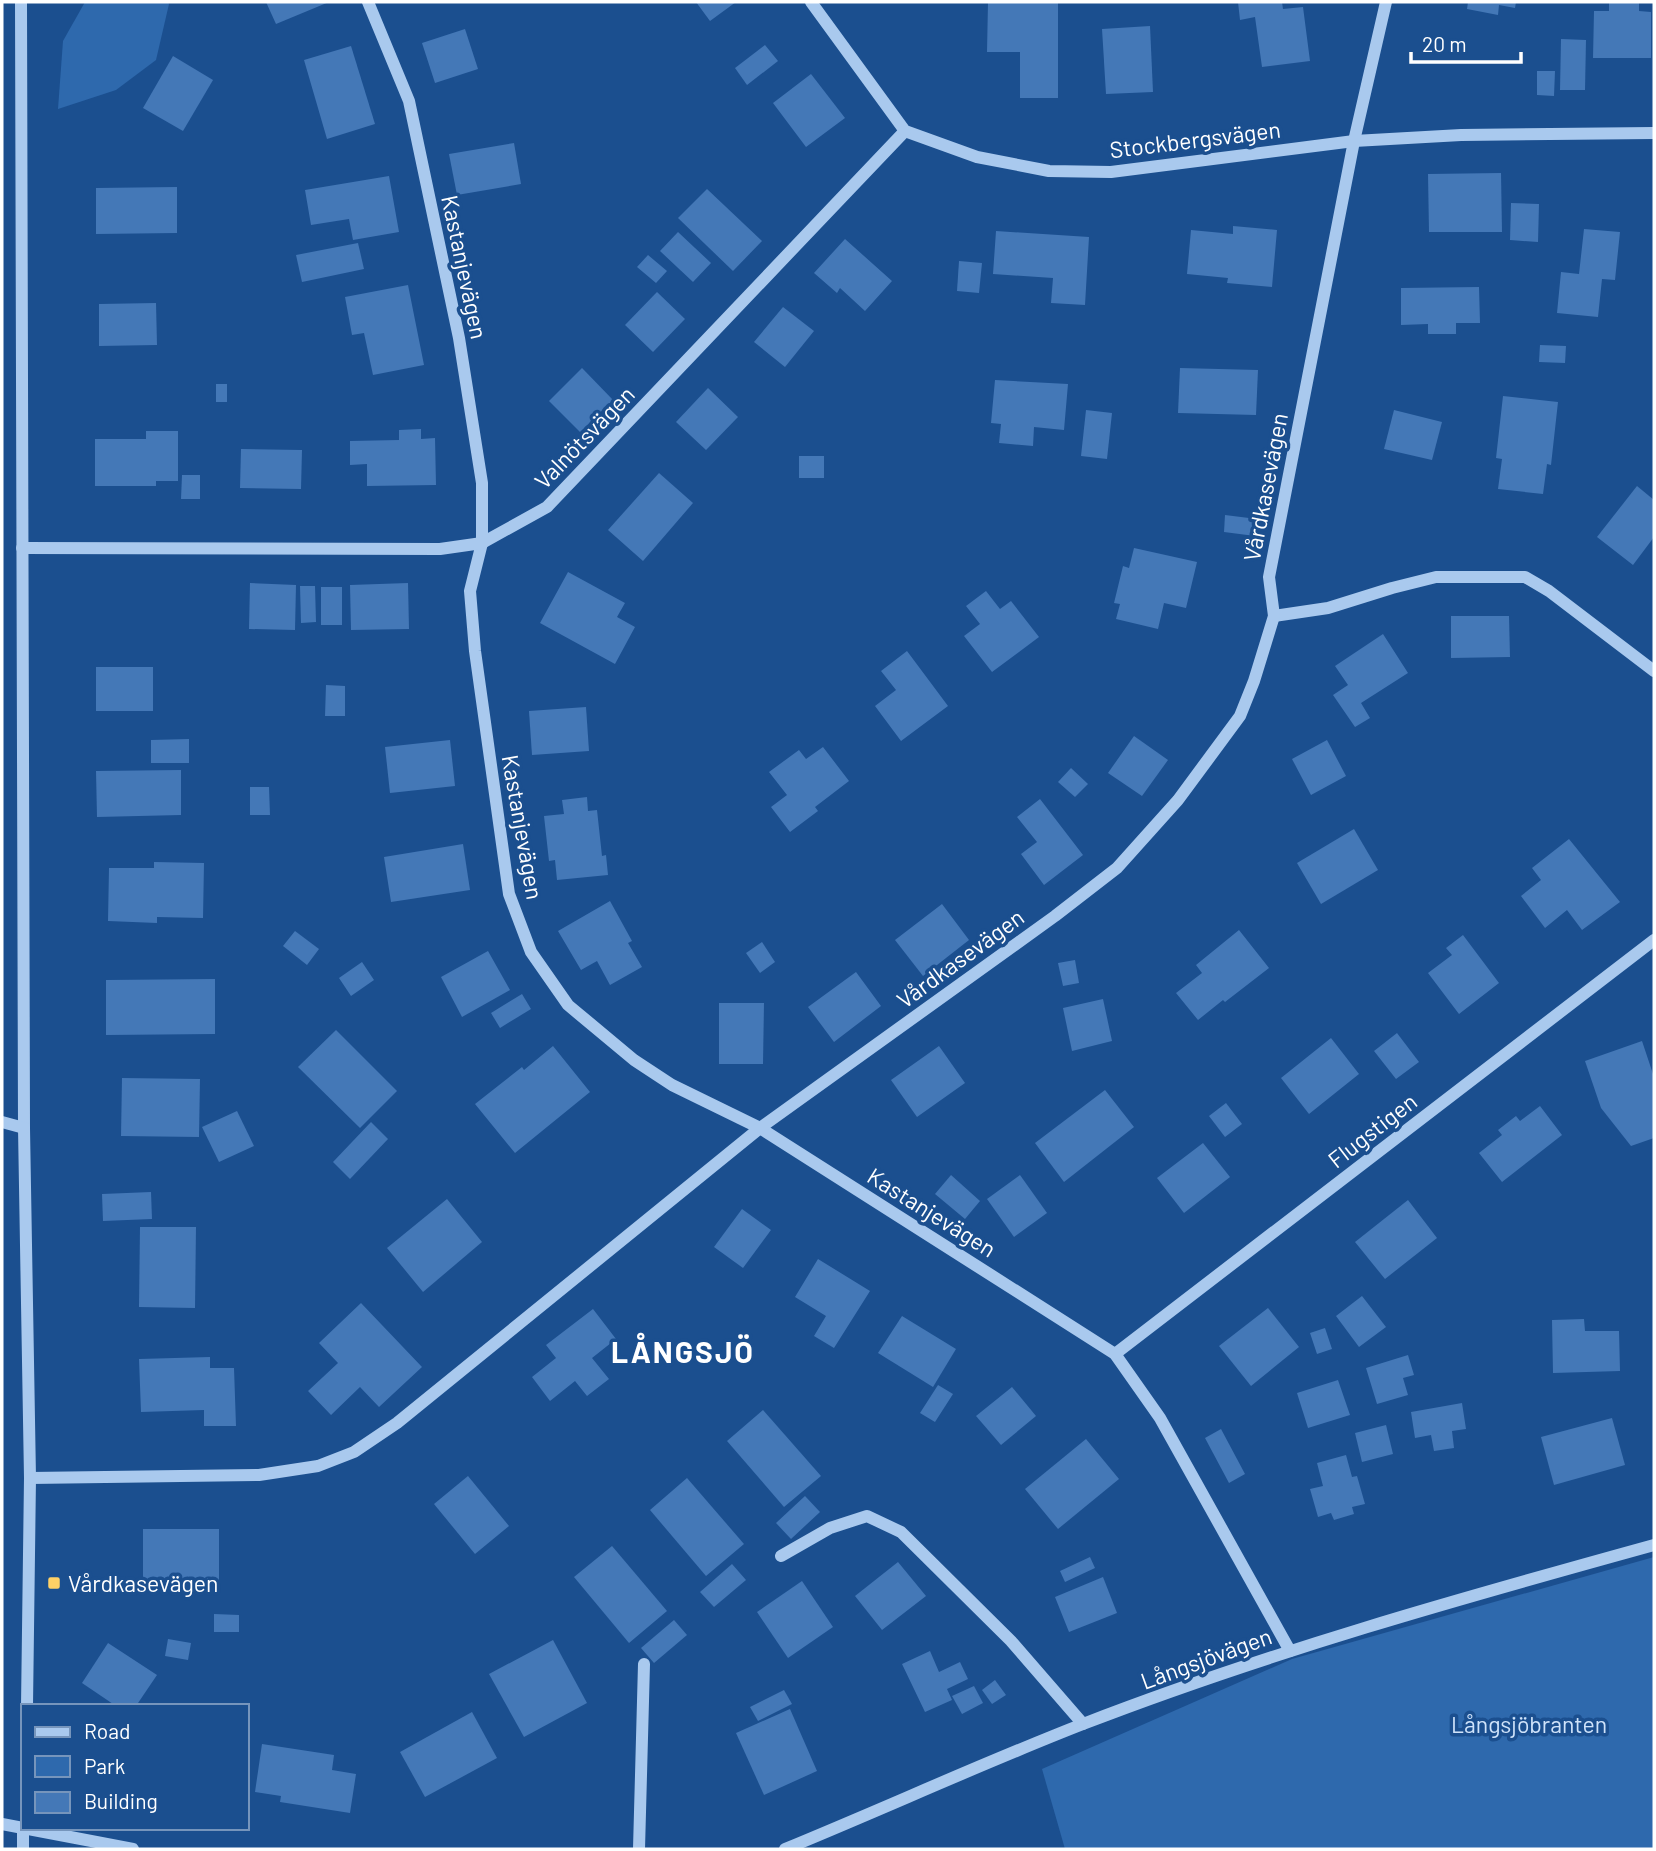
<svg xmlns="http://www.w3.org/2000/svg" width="1656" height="1851" viewBox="0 0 1656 1851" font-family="Barlow,sans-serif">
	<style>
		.green { fill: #2e69ad }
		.building { fill: #4478b7 }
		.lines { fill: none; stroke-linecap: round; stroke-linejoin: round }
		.minor { stroke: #a9c9ee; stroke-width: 12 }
		.poi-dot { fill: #ffd166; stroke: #1b4f8f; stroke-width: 2.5 }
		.labels { text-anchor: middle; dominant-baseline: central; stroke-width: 7; stroke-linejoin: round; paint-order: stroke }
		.street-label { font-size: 23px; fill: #fff; stroke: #1b4f8f }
		.poi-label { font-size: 23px; fill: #fff; stroke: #1b4f8f; text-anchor: start }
		.park-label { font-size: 23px; fill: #cfe3fa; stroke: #1b4f8f }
		.district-label { font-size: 30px; font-weight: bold; letter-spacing: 2px; fill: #fff; stroke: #1b4f8f }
	</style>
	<rect width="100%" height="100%" fill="#1b4f8f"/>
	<g class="green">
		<polygon points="85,2 168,2 169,4 156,60 116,90 58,109 63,41"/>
		<polygon points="1654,1557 1654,1849 1065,1849 1042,1769 1292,1659"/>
	</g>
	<g class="building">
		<polygon points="266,2 329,2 276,24"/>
		<polygon points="696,2 736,2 710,21"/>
		<polygon points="988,2 1058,2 1058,98 1020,98 1020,52 987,52"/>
		<polygon points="1238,2 1282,2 1283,9 1303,7 1310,61 1262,67 1255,17 1240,20"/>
		<polygon points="1468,2 1516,2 1515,8 1499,5 1498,15 1467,9"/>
		<polygon points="1609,2 1639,2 1639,11 1651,12 1651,58 1593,58 1594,11 1609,11"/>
		<polygon points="1150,26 1153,92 1106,94 1102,29"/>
		<polygon points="465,29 478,69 435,83 422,43"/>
		<polygon points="1561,39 1586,40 1585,90 1560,90"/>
		<polygon points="765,45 778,61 747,85 735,68"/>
		<polygon points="351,46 375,124 327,139 304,60"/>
		<polygon points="173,56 213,80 183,131 143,108"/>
		<polygon points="1537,71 1555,71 1554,96 1537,95"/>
		<polygon points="811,74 845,118 806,147 773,103"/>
		<polygon points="514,143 521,184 457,195 449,154"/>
		<polygon points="1501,173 1502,232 1429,232 1428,174"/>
		<polygon points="389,176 399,232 353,240 349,219 311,225 305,190"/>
		<polygon points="177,187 177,233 96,234 96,188"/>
		<polygon points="707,189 762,241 733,271 678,218"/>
		<polygon points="1511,203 1539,204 1538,242 1510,240"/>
		<polygon points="1233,226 1277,230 1272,287 1227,283 1228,278 1187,274 1191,230 1233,234"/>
		<polygon points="1584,229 1620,232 1615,280 1602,279 1598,317 1557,313 1561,272 1579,274"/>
		<polygon points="996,231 1089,237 1085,305 1051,303 1053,278 993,274"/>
		<polygon points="678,232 711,263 693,282 660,251"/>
		<polygon points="845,239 892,281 865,311 840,288 837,293 814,273"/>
		<polygon points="358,243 364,269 302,282 296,255"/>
		<polygon points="648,255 667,271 656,283 637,267"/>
		<polygon points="959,261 982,263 979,293 957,291"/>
		<polygon points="408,285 424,365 373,375 364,333 352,335 345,297"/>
		<polygon points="1479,287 1480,323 1456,323 1456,334 1428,334 1428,324 1401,325 1401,288"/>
		<polygon points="657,292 685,319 653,352 625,325"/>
		<polygon points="156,303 157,345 99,346 99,304"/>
		<polygon points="783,307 814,331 785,367 754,342"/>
		<polygon points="1540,345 1566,346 1565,363 1539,362"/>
		<polygon points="582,368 613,400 580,432 549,401"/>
		<polygon points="1180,368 1258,370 1256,415 1178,413"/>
		<polygon points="995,380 1068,384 1064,430 1034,427 1033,446 999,443 1001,424 991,423"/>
		<rect x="216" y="384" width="11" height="18"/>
		<polygon points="708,388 738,417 706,450 676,422"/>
		<polygon points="1503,396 1558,402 1551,465 1547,464 1543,494 1498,489 1502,459 1496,458"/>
		<polygon points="1086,410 1112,413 1107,459 1081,456"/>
		<polygon points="1394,410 1442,422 1432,460 1384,449"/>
		<polygon points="421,429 421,439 435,438 436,485 367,486 367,464 350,465 350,441 399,440 399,430"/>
		<polygon points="146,431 178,431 178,481 156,481 156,486 95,486 95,439 146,439"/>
		<polygon points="241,449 302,450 301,489 240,488"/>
		<rect x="799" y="456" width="25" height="22"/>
		<polygon points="659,473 693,503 643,561 608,530"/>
		<polygon points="182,475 200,475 200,499 181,499"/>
		<polygon points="1637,486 1654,500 1654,537 1633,565 1597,537"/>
		<polygon points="1225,515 1257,519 1255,536 1224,532"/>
		<polygon points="1134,548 1197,562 1186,608 1164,603 1158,629 1116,619 1120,604 1114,603 1123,566 1129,568"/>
		<polygon points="568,572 625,603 617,617 635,627 615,664 540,623"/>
		<polygon points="250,583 296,585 295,630 249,629"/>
		<polygon points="408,583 409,629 351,630 350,585"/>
		<polygon points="300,586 315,586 316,622 301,623"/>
		<rect x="321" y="587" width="21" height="38"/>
		<polygon points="986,591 1000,609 1011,601 1039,637 992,672 964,636 980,624 966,606"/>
		<polygon points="1451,616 1509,616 1510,657 1451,658"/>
		<polygon points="1383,634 1408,673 1361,703 1370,718 1355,727 1333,695 1348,685 1335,666"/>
		<polygon points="907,651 948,706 901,741 875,706 896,690 881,671"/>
		<rect x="96" y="667" width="57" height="44"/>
		<polygon points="326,685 345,686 345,716 325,716"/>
		<polygon points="586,707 589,751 532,755 529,711"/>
		<polygon points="1134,736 1168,760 1142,796 1108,773"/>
		<polygon points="189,739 189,763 151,763 151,740"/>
		<polygon points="450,740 455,786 390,793 385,747"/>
		<polygon points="1327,740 1346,776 1311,795 1292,759"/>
		<polygon points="823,747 849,781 815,807 818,811 790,832 771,807 787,795 769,772 799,750 806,759"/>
		<polygon points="1071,768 1088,784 1075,797 1058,782"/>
		<polygon points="181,770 181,815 97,817 96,771"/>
		<polygon points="250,787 269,787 270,815 250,815"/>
		<polygon points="587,797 588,811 597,810 602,856 606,855 608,875 557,880 555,860 549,861 544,816 564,814 562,800"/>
		<polygon points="1040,799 1083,855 1044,885 1021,854 1037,842 1017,817"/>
		<polygon points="1354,829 1378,870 1321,904 1297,863"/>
		<polygon points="1569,839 1620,902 1582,930 1567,910 1545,928 1521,896 1541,880 1532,868"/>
		<polygon points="463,844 470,890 391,902 384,857"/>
		<polygon points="154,862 204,863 203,918 157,917 157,923 108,921 109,868 154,868"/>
		<polygon points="610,901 632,941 628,943 642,967 610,985 597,961 581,970 558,931"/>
		<polygon points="942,904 969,940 923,976 895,940"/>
		<polygon points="1239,930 1269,968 1225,1002 1223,1000 1198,1020 1176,993 1202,973 1196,965"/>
		<polygon points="295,931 319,949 307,965 283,946"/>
		<polygon points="1463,935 1499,983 1459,1014 1428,973 1452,955 1446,948"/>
		<polygon points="762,942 775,962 760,973 746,953"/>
		<polygon points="488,951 510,990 462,1017 441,977"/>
		<polygon points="1075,960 1079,983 1063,986 1058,963"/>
		<polygon points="362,962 374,980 351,996 339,978"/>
		<polygon points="856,972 881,1006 834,1042 808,1007"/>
		<polygon points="215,979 215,1034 106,1035 106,980"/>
		<polygon points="522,994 531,1009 500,1028 491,1013"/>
		<polygon points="1103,999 1112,1041 1072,1051 1063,1008"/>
		<polygon points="719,1003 764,1003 763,1064 719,1064"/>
		<polygon points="336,1030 397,1091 360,1128 298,1067"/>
		<polygon points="1397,1033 1419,1062 1396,1079 1374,1051"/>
		<polygon points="1331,1038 1359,1074 1309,1114 1281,1078"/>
		<polygon points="1642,1041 1654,1077 1654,1138 1631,1146 1601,1108 1585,1061"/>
		<polygon points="553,1046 590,1092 515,1153 475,1104 522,1067 524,1070"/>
		<polygon points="939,1046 965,1083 917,1117 891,1080"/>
		<polygon points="122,1078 200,1079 199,1137 121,1136"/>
		<polygon points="1105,1090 1134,1127 1064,1182 1035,1143"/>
		<polygon points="1226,1103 1242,1124 1225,1137 1209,1116"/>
		<polygon points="1540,1106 1562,1135 1502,1182 1479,1153 1502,1135 1498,1130 1516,1116 1520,1121"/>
		<polygon points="237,1111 254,1146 219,1162 202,1127"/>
		<polygon points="371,1122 388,1139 350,1179 333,1162"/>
		<polygon points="1203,1143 1230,1177 1184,1213 1157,1178"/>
		<polygon points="951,1175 980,1201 965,1219 935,1194"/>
		<polygon points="1020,1175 1047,1213 1014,1237 987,1199"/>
		<polygon points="151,1192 152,1219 103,1221 102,1194"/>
		<polygon points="447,1199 482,1242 423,1292 387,1248"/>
		<polygon points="1408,1200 1437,1238 1385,1279 1355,1242"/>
		<polygon points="742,1209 771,1230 743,1268 714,1247"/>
		<polygon points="140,1227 196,1227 195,1308 139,1307"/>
		<polygon points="818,1259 870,1291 834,1348 814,1336 826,1316 795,1297"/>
		<polygon points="1362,1296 1386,1327 1359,1347 1336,1316"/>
		<polygon points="361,1303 422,1367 379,1407 360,1387 331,1415 308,1391 338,1363 319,1343"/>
		<polygon points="1268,1308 1299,1347 1251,1386 1219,1346"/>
		<polygon points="593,1309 616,1339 592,1358 609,1379 587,1396 575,1381 550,1401 532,1377 556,1358 546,1345"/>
		<polygon points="902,1316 956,1349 933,1387 878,1353"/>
		<polygon points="1584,1319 1585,1331 1619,1331 1620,1371 1553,1373 1552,1320"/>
		<polygon points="1325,1328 1332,1349 1317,1354 1310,1333"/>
		<polygon points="1408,1355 1414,1375 1403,1378 1408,1395 1377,1404 1366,1368"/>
		<polygon points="210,1357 210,1368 234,1368 236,1426 204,1426 204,1410 141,1412 139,1359"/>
		<polygon points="1338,1380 1350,1415 1308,1428 1297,1393"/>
		<polygon points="938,1385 953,1394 935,1422 920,1413"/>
		<polygon points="1012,1387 1036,1416 1001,1445 976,1416"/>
		<polygon points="1462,1403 1466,1429 1452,1431 1454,1448 1434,1451 1431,1435 1415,1438 1411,1412"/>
		<polygon points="763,1410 821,1476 784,1507 727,1441"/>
		<polygon points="1612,1418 1625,1465 1554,1485 1541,1437"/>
		<polygon points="1386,1425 1393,1454 1362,1462 1355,1433"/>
		<polygon points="1221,1429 1245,1474 1229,1483 1205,1438"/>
		<polygon points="1086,1439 1119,1479 1058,1529 1025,1489"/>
		<polygon points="1346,1455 1352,1477 1357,1476 1365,1504 1352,1507 1354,1514 1334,1520 1331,1513 1318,1517 1310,1489 1323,1486 1317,1463"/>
		<polygon points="468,1476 509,1526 475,1554 434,1504"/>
		<polygon points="687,1478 744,1544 706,1576 650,1510"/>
		<polygon points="805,1496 820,1512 791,1539 776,1523"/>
		<rect x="143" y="1529" width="76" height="56"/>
		<polygon points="612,1546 667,1611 629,1643 574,1577"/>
		<polygon points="1090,1557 1095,1568 1065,1582 1060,1571"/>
		<polygon points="898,1562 926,1596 882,1630 855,1596"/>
		<polygon points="732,1564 746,1580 714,1607 700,1592"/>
		<polygon points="1103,1577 1117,1613 1069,1632 1055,1597"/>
		<polygon points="802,1581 833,1627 788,1658 757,1612"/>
		<polygon points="214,1614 239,1615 239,1632 214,1632"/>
		<polygon points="674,1620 687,1635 654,1663 641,1648"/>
		<polygon points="168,1639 191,1643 188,1660 165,1656"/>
		<polygon points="553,1640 587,1703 524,1737 489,1674"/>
		<polygon points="108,1643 157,1675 136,1706 116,1706 82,1683"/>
		<polygon points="930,1651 939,1672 960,1662 968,1679 947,1689 952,1700 925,1712 902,1664"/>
		<polygon points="995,1680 1006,1695 992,1704 982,1690"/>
		<polygon points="974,1686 983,1703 962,1714 952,1696"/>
		<polygon points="784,1690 792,1704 758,1721 750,1707"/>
		<polygon points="790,1709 817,1771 764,1795 736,1733"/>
		<polygon points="472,1712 497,1758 425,1797 400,1752"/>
		<polygon points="262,1744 334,1755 332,1770 356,1774 350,1813 280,1802 281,1796 255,1792"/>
	</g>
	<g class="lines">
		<g class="minor">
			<polyline points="21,2 24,1128 30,1478 27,1706"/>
			<polyline points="368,2 409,101 459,338 482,483 482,543 470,591 475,651 509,894 531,952 568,1005 634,1060 672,1085 760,1128 1115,1354 1160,1418 1290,1651"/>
			<polyline points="811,2 905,131 977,157 1049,171 1111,172 1354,141 1461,135 1654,133"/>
			<polyline points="22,548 440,549 482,543 547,507 905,131"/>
			<polyline points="1274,616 1328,608 1392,588 1436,577 1525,577 1549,591 1654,671"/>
			<polyline points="2,1122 24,1128"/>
			<polyline points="1115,1354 1654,940"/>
			<polyline points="30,1478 259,1475 318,1466 354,1452 397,1423 760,1128 1055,916 1117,868 1178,800 1240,716 1254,681 1274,616 1269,577 1354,141 1386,2"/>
			<polyline points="781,1556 830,1528 867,1516 901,1532 1011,1641 1083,1724"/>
			<polyline points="2,1824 133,1849"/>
			<polyline points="23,1828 23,1849"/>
			<polyline points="639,1849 644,1664"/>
			<path d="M 785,1849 C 885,1808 983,1763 1083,1724 C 1269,1652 1462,1598 1654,1545"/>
		</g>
	</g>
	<rect class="poi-dot" x="47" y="1576" width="14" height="14" rx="3.5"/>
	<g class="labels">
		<g class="street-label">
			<text transform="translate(1195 139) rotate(-7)">Stockbergsvägen</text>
			<text transform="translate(465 267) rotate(78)">Kastanjevägen</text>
			<text transform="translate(584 437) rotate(-46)">Valnötsvägen</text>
			<text transform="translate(1265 487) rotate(-79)">Vårdkasevägen</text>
			<text transform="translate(523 827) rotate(80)">Kastanjevägen</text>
			<text transform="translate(960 958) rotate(-36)">Vårdkasevägen</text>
			<text transform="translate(1372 1130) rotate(-38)">Flugstigen</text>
			<text transform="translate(932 1212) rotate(32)">Kastanjevägen</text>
			<text transform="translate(1206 1658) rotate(-20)">Långsjövägen</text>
		</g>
		<g class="poi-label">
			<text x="68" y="1583">Vårdkasevägen</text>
		</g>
		<g class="park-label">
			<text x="1529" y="1724">Långsjöbranten</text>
		</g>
		<g class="district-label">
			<text x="683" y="1351">LÅNGSJÖ</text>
		</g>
	</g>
	<rect width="1656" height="1851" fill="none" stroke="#ffffff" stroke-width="7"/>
	<rect x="21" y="1704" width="228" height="126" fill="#1b4f8f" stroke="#7695bc" stroke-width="2"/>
	<rect x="35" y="1727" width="35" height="10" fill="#a9c9ee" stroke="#7695bc" stroke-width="2"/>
	<text x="84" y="1739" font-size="21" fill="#ffffff">Road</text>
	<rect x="35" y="1756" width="35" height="21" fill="#2e69ad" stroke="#7695bc" stroke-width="2"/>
	<text x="84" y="1774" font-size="21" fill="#ffffff">Park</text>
	<rect x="35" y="1792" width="35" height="21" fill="#4478b7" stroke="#7695bc" stroke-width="2"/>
	<text x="84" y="1809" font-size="21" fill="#ffffff">Building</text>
	<path d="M1411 52v10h110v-10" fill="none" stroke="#ffffff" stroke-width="3.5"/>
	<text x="1422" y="52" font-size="21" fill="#ffffff" stroke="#1b4f8f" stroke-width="5" paint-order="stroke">20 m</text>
</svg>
